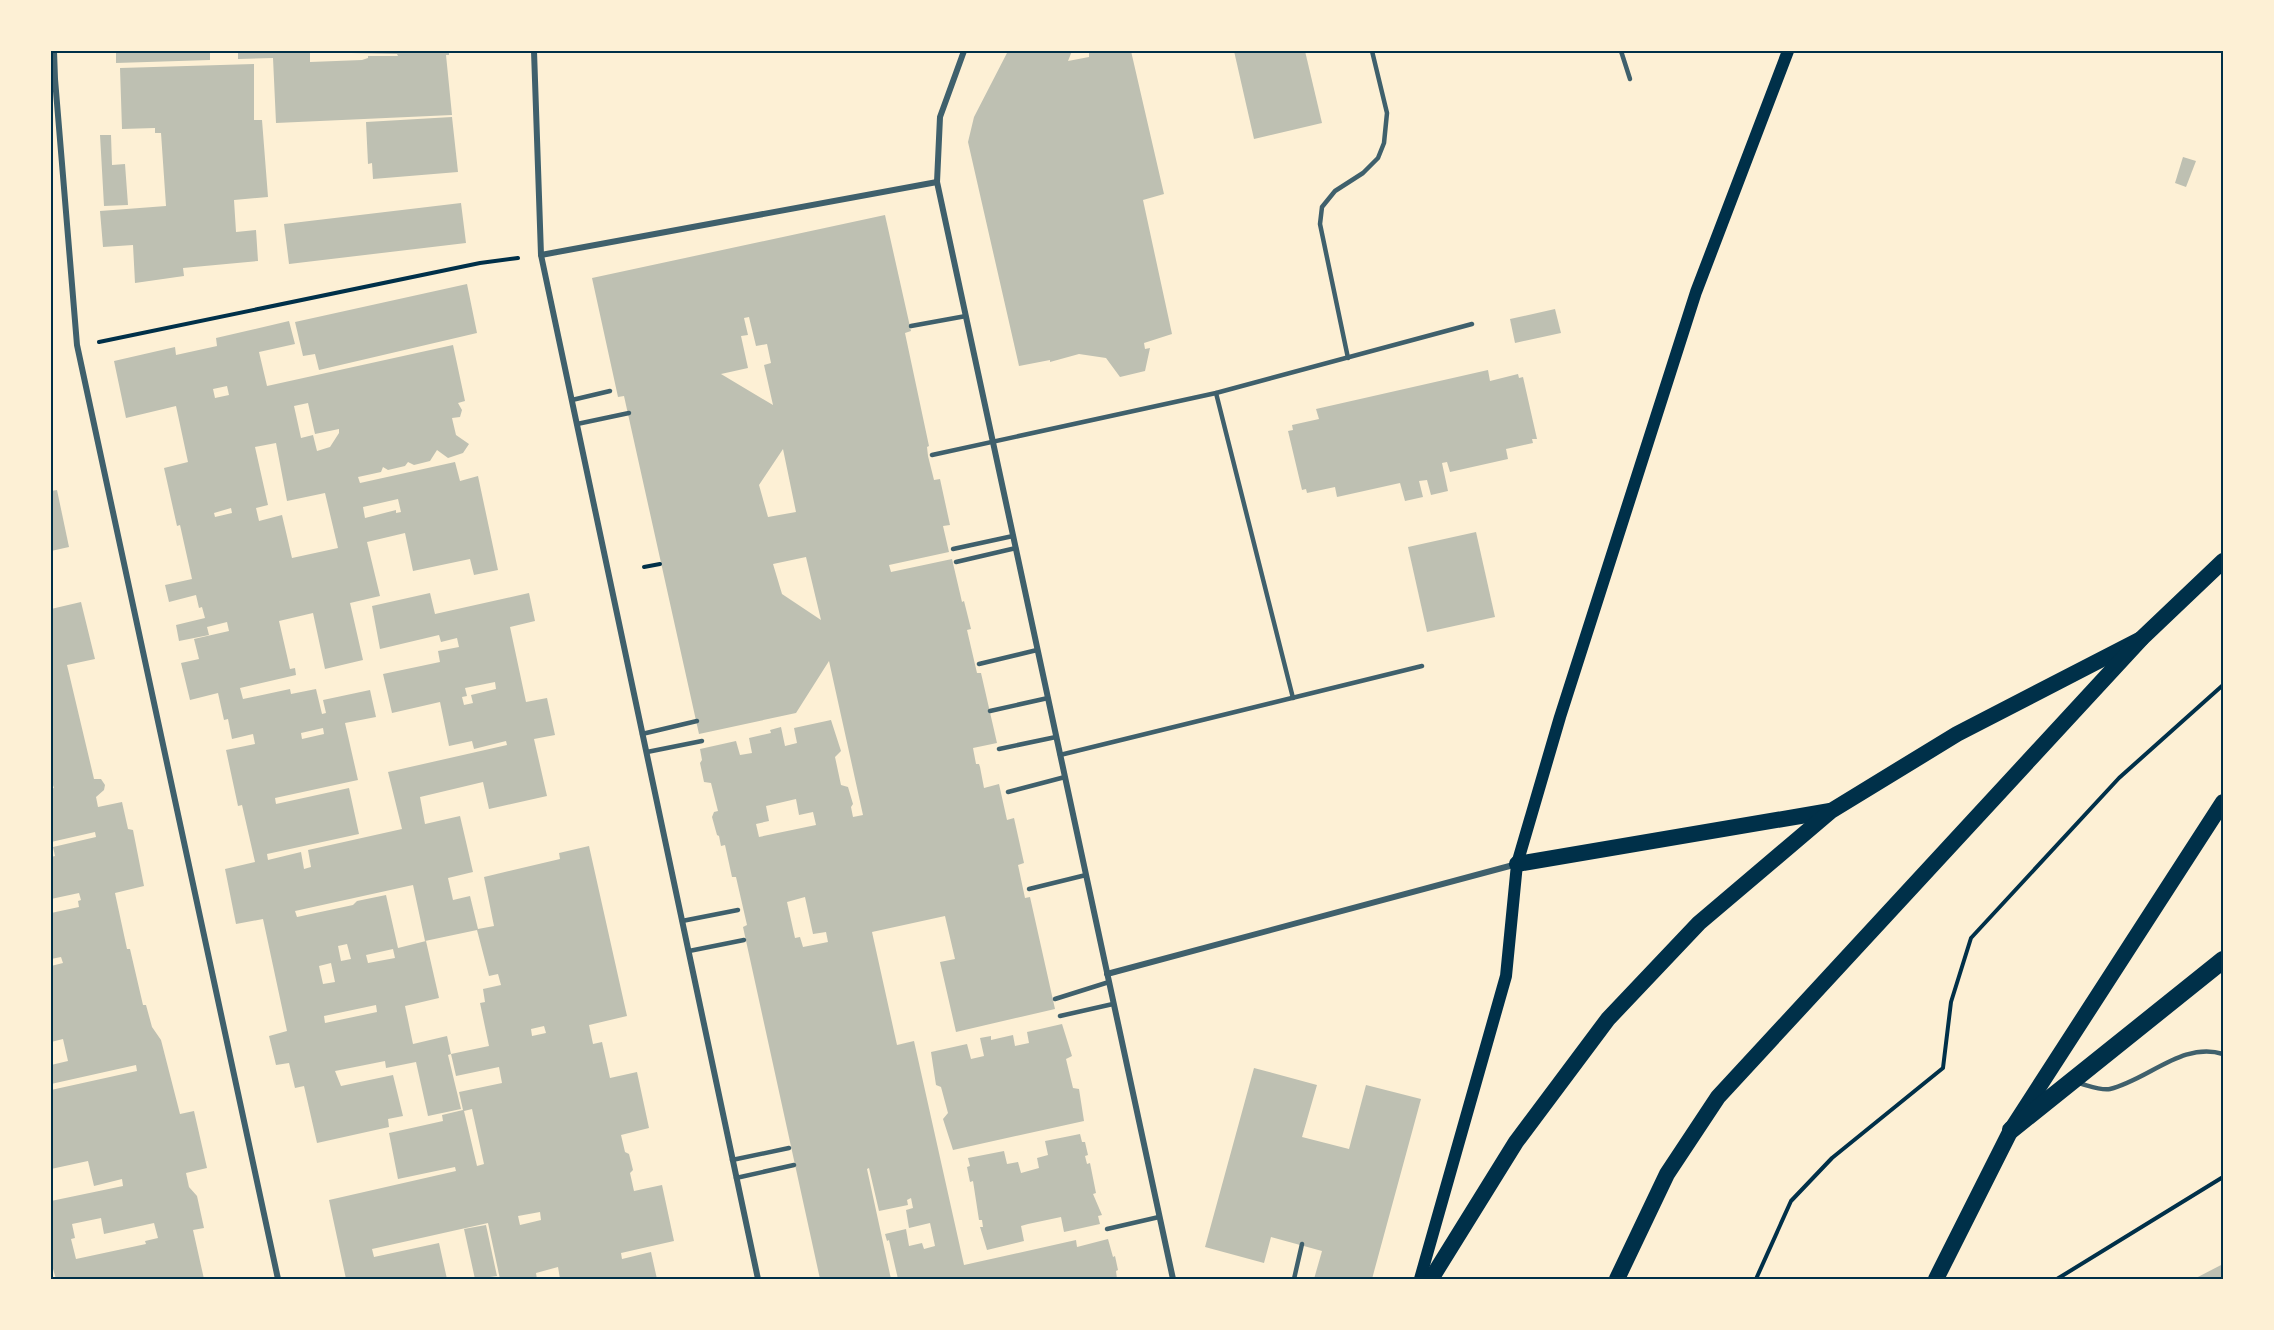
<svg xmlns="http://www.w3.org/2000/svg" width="2274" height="1330" viewBox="0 0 2274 1330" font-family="'Noto Sans',sans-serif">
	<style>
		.building { fill: #bec0b2; fill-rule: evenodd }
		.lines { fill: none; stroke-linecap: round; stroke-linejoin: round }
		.path { stroke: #003049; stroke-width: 4 }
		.service { stroke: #3f606c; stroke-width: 4.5 }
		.minor { stroke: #3f606c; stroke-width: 6 }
		.secondary { stroke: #003049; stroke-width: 12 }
		.trunk { stroke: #003049; stroke-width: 16 }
		.motorway { stroke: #003049; stroke-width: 18 }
		.neatline { fill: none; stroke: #003049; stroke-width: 2 }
	</style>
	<rect width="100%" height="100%" fill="#fdf0d5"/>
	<g class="building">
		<polygon points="116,51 210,51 210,60 116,63"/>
		<polygon points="238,51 310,51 310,62 362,60 368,58 368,56 398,56 397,54 351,53 351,51 449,51 449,55 446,55 452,115 276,123 273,58 238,59"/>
		<polygon points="1008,51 1072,51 1068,61 1089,57 1089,51 1131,51 1164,194 1143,200 1172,334 1144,343 1145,349 1150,348 1145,371 1120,377 1106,358 1079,354 1050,362 1050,360 1019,366 968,142 974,117"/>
		<polygon points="1234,51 1305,51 1322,123 1254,139"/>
		<polygon points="254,64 254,120 262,120 268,197 234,200 236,232 256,230 258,261 183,268 184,276 135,283 133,245 103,247 100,211 166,206 161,133 155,133 155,128 122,129 120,68"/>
		<polygon points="452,117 458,172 373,179 372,163 368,164 366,122"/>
		<polygon points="100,135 111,135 112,165 125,164 128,205 104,206"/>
		<polygon points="2183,157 2196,161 2186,187 2175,183"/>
		<polygon points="461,203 466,243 289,264 284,224"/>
		<path d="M 885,215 L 911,331 L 905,333 L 929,446 L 927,447 L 928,456 L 934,480 L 940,479 L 950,525 L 943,526 L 949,552 L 889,565 L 891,572 L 952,559 L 962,602 L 964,601 L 971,629 L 967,630 L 977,673 L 981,673 L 997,743 L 973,748 L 976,764 L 979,764 L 980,767 L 984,788 L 999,784 L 1007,820 L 1014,818 L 1024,863 L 1018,865 L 1025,898 L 1030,897 L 1055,1009 L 956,1032 L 940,962 L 955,959 L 945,916 L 872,932 L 897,1045 L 914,1041 L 964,1265 L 1076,1240 L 1077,1247 L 1108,1239 L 1113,1257 L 1115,1256 L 1118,1270 L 1116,1271 L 1117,1279 L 898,1279 L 889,1240 L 887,1241 L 885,1234 L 906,1229 L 909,1246 L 922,1243 L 924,1249 L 935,1246 L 930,1223 L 909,1228 L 906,1210 L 913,1208 L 911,1198 L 907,1200 L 908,1205 L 879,1211 L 869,1168 L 867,1169 L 891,1279 L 820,1279 L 743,927 L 747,925 L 736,877 L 732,877 L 725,845 L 721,846 L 719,836 L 717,835 L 712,817 L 714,812 L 718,811 L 711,783 L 704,782 L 700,763 L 702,760 L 700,749 L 736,741 L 740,755 L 752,753 L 749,738 L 771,733 L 770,730 L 781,727 L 785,746 L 797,743 L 794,728 L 831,720 L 841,751 L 835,757 L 841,785 L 848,787 L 853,804 L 851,807 L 853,817 L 863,815 L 829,661 L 796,713 L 699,734 L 624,396 L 618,397 L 592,278 ZM 749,317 L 756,346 L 767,344 L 771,363 L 764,365 L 773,405 L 721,374 L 748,368 L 741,336 L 748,335 L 744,318 ZM 783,449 L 796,512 L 768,517 L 759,485 ZM 806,557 L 821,620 L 782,594 L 773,564 ZM 796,799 L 799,815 L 813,812 L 816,825 L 759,837 L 756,824 L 769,821 L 766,806 ZM 805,897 L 813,934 L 826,932 L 828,942 L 803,947 L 800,937 L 795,938 L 787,902 Z"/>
		<polygon points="467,284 477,333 319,370 315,354 303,356 295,322"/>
		<polygon points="1555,309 1561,333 1515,343 1510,319"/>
		<path d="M 289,321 L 295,344 L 259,352 L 267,386 L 453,345 L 465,401 L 458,403 L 462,410 L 460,417 L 452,418 L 456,435 L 469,444 L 463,453 L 448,458 L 437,450 L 430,461 L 414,465 L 408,462 L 405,466 L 388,470 L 383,467 L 381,472 L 358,477 L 360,483 L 455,462 L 460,481 L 478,476 L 498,570 L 474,575 L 470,559 L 413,571 L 405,533 L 367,542 L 380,596 L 350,603 L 363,660 L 325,669 L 313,613 L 279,621 L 290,669 L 295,668 L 296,675 L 240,688 L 243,699 L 290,689 L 291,694 L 316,689 L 322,714 L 326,713 L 323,700 L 370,690 L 376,717 L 345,723 L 358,780 L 275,798 L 276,804 L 349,788 L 359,834 L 267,854 L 268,860 L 301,852 L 304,869 L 311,867 L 308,850 L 402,829 L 388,772 L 507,745 L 506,741 L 474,749 L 472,741 L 449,746 L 440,702 L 392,713 L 383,674 L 440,662 L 438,651 L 459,647 L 457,638 L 441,642 L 439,635 L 380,649 L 372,606 L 430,593 L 435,614 L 529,593 L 535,621 L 510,627 L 526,702 L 547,698 L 555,735 L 534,739 L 547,796 L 489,809 L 483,782 L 420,797 L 425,824 L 460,816 L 473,872 L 448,878 L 453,900 L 470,896 L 478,929 L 494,926 L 484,877 L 560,859 L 559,853 L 589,846 L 627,1016 L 589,1025 L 593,1044 L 602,1042 L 610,1078 L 637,1072 L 649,1128 L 621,1135 L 625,1152 L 629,1154 L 633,1170 L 630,1173 L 634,1191 L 662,1185 L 674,1241 L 621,1253 L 622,1259 L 651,1252 L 657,1279 L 560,1279 L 558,1267 L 536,1273 L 537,1279 L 500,1279 L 488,1223 L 372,1249 L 374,1257 L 439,1243 L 447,1279 L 346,1279 L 329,1200 L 456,1171 L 455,1167 L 398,1179 L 389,1133 L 443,1121 L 442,1115 L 463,1110 L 459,1092 L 502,1083 L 499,1067 L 456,1076 L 451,1054 L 489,1046 L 480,1003 L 485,1002 L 483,989 L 501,985 L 498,974 L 489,976 L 477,930 L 425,941 L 413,885 L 295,911 L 297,917 L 353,905 L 357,901 L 386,895 L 398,948 L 426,941 L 439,998 L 405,1006 L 413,1044 L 447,1036 L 451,1054 L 448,1055 L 461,1109 L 428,1116 L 416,1062 L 386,1068 L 385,1061 L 335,1071 L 341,1086 L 393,1075 L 403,1116 L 388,1119 L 389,1127 L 317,1143 L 304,1086 L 295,1088 L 289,1063 L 276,1065 L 269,1036 L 287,1031 L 263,919 L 236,924 L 225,869 L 255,862 L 242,805 L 238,806 L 226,750 L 255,744 L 253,734 L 232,739 L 228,719 L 224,720 L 218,693 L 190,700 L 181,663 L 199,659 L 194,639 L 229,631 L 227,622 L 207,627 L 209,635 L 179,641 L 176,625 L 205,618 L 202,607 L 199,608 L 196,595 L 169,602 L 165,585 L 192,579 L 180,525 L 177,526 L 164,468 L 188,462 L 176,406 L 126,418 L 114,361 L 175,347 L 176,355 L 217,346 L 216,338 ZM 227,386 L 229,395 L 215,398 L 213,389 ZM 308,403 L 315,434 L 339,429 L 339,433 L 330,447 L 317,451 L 313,435 L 301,438 L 294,406 ZM 276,443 L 287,501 L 325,493 L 338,548 L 292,558 L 282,515 L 259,521 L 256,508 L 268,505 L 255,447 ZM 398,499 L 401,512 L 396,513 L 396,510 L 365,518 L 363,507 ZM 231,508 L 232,513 L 215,517 L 214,513 ZM 495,682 L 496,689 L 471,695 L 473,703 L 464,705 L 462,697 L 467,696 L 465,688 ZM 323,728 L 324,734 L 302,739 L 301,733 ZM 347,944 L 351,959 L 341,961 L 338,946 ZM 393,949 L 395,958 L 368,963 L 366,955 ZM 331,963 L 335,982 L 323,984 L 319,966 ZM 376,1005 L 377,1012 L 325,1023 L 324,1016 ZM 544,1026 L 546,1033 L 532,1036 L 531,1029 ZM 472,1109 L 484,1164 L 477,1166 L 464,1111 ZM 540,1212 L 541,1220 L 520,1225 L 518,1216 Z"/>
		<polygon points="1488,370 1490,381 1518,374 1519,378 1523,377 1537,439 1532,439 1533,443 1506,449 1508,459 1450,472 1447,462 1442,463 1448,491 1431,495 1427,480 1419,481 1423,497 1405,501 1400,483 1337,497 1335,487 1307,493 1306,489 1302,490 1288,431 1293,430 1292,425 1319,419 1316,409"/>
		<polygon points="57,490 69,547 51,551 51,491"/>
		<polygon points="1476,532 1495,617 1427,632 1408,547"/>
		<path d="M 81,602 L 95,659 L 67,665 L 94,779 L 101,779 L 105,785 L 104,790 L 96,797 L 98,807 L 122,802 L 128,829 L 133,830 L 144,886 L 115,893 L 127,949 L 130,949 L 143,1005 L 146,1005 L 152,1027 L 161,1040 L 180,1114 L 194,1111 L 207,1168 L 186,1173 L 189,1187 L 197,1196 L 204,1228 L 193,1230 L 204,1279 L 56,1279 L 51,1262 L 51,1201 L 123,1186 L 122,1179 L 94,1186 L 88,1161 L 51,1169 L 51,1090 L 137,1071 L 136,1065 L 51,1084 L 51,1065 L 68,1061 L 63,1039 L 51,1042 L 51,966 L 63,963 L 61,957 L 51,959 L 51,913 L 79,907 L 78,901 L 81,900 L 79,893 L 51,899 L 51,857 L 55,856 L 53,847 L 96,837 L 95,832 L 51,842 L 51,789 L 54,788 L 51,779 L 51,609 ZM 101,1218 L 104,1234 L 154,1223 L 158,1238 L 145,1241 L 146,1244 L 76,1259 L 71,1239 L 75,1238 L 72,1224 Z"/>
		<polygon points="1062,1024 1072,1056 1066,1059 1073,1088 1079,1089 1084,1121 953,1150 943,1119 948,1113 941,1087 936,1085 931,1052 967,1044 971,1059 984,1056 980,1038 991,1036 991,1040 1013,1035 1015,1046 1029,1043 1027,1032"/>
		<polygon points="1254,1068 1317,1085 1302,1137 1349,1149 1366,1085 1421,1099 1372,1279 1314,1279 1322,1251 1271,1237 1264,1263 1205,1247"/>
		<polygon points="1080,1134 1082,1142 1085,1142 1088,1155 1085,1156 1087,1164 1090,1163 1096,1193 1093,1194 1102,1215 1098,1216 1100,1224 1064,1232 1061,1217 1028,1224 1021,1226 1024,1241 987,1250 980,1227 983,1227 982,1220 979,1220 973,1181 970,1182 967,1167 970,1166 968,1158 1004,1151 1007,1164 1018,1162 1021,1173 1039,1168 1037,1158 1048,1155 1045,1141"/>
		<polygon points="486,1225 497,1276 475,1279 464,1229"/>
		<polygon points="2223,1264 2223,1279 2194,1279"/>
	</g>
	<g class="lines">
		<g class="path">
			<polyline points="99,342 480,263 518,258"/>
			<polyline points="644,567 660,564"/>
			<polyline points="1756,1279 1791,1201 1832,1158 1943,1068 1951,1002 1971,938 2119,778 2223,685"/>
			<polyline points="2057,1279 2223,1177"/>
		</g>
		<g class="service">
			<polyline points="1621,51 1630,79"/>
			<polyline points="911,326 966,316"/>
			<polyline points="1348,358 1320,224 1322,207 1335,191 1363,173 1378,158 1384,143 1387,113 1372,51"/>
			<polyline points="1216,393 1293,698"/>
			<polyline points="572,400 610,391"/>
			<polyline points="577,424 629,413"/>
			<polyline points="932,455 1216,393 1472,324"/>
			<polyline points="953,549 1013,536"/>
			<polyline points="956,562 1016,548"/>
			<polyline points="979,664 1037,650"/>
			<polyline points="990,711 1048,698"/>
			<polyline points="642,734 697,721"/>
			<polyline points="999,749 1056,737"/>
			<polyline points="647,752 702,741"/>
			<polyline points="1060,755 1422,666"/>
			<polyline points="1008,792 1065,777"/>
			<polyline points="1029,889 1086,875"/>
			<polyline points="682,921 738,910"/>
			<polyline points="689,951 744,940"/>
			<polyline points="1055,999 1109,982"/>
			<polyline points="1060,1016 1113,1004"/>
			<path d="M 2078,1083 C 2087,1085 2101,1091 2110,1089 C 2148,1080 2183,1041 2223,1054"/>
			<polyline points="732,1160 789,1148"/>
			<polyline points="736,1178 794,1165"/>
			<polyline points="1107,1229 1159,1217"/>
			<polyline points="1294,1279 1302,1244"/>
		</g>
		<g class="minor">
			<polyline points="54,51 55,79 77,345 278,1279"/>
			<polyline points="534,51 541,255 758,1279"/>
			<polyline points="964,51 940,117 937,182 1173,1279"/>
			<polyline points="541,255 937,182"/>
			<polyline points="1107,974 1517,864"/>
		</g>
		<polyline class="secondary" points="1420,1279 1506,976 1517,864 1560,717 1696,292 1788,51"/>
		<g class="trunk">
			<polyline points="1517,864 1830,811"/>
			<polyline points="1431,1279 1516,1142 1608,1019 1699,923 1831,811 1957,734 2141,639"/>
			<polyline points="1617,1279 1667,1174 1718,1097 2141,639 2223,561"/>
			<polyline points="1936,1279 2011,1130 2223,802"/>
		</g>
		<polyline class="motorway" points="2011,1130 2223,960"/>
	</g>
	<rect width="2274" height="1330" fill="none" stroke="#fdf0d5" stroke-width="105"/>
	<rect x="52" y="52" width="2170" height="1226" class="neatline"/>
</svg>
